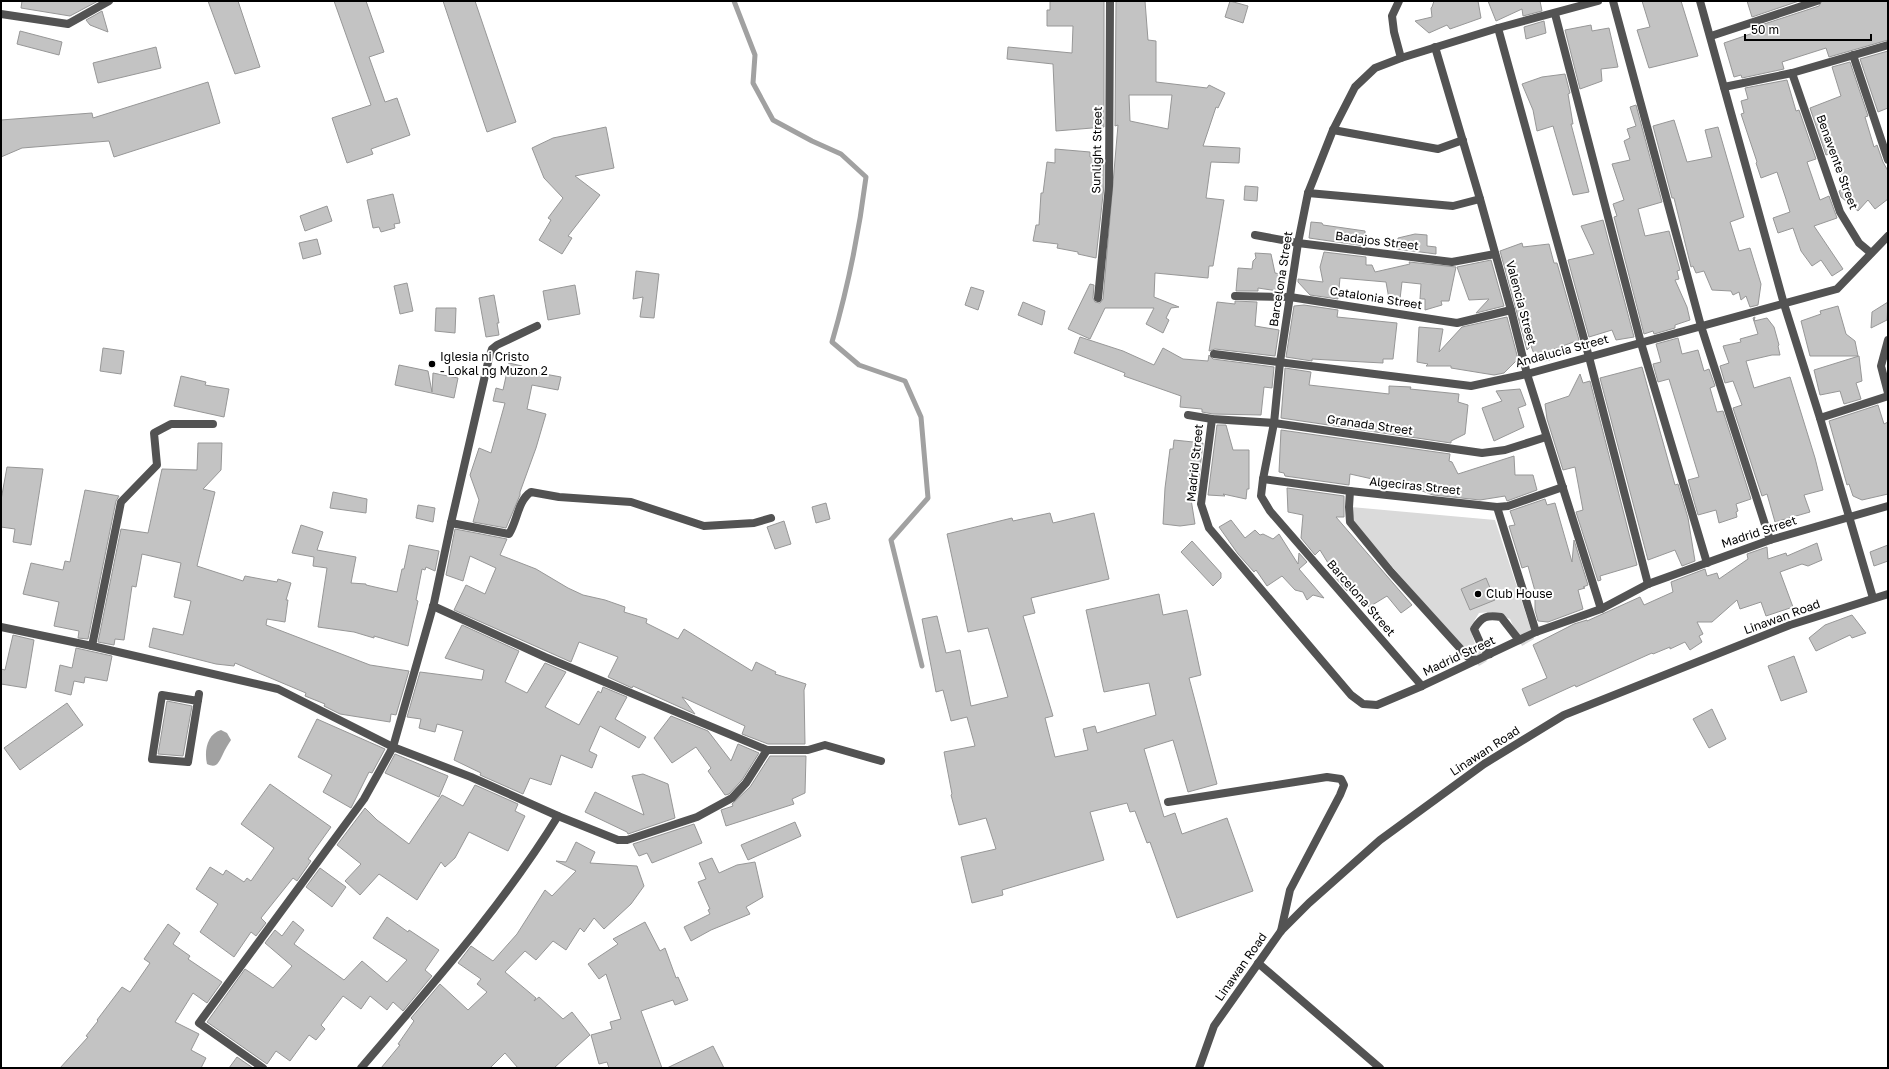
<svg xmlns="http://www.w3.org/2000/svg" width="1889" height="1069" viewBox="0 0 1889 1069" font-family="'Golos Text',sans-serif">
  <rect width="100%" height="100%" fill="#fff"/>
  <!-- green -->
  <path fill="#dadada" d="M1351 507 1495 520 1534 639 1522 646 1510 619 1492 612 1479 613 1470 628 1475 644 1487 661 1479 666 1361 531 1355 524Z"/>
  <!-- water -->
  <path fill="#a1a1a1" d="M221 730 227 733 231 740C228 745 225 749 223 754 219 762 217 769 207 764 204 751 207 734 221 730Z"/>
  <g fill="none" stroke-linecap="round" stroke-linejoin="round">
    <!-- stream -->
    <path stroke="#a1a1a1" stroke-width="5" d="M734 1 755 55 753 83 773 120 812 141 841 154 866 177C859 233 848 287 832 342L859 365 905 381 921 417 928 498 891 540 922 666"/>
  </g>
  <!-- building -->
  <g fill="#c3c3c3" stroke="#979797" fill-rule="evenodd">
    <path d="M22 1H98L70 16 21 8Z"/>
    <path d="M208 1H238L260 67 235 74Z"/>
    <path d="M334 1H366L384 52 369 57 385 102 397 98 410 135 371 149 373 154 347 163 332 118 371 105Z"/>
    <path d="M443 1H475L516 122 487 132Z"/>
    <path d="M1050 1H1104V127L1056 131 1053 64 1007 59 1008 47 1072 53 1073 26H1047V10H1050Z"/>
    <path d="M1116 1H1145L1148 40 1156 41V82L1207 88 1209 85 1225 93 1218 108 1216 107 1203 146 1240 148 1239 163 1211 162 1206 198 1224 200 1213 266H1209L1208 278 1155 273 1154 297 1179 307 1171 308 1166 318 1169 320 1163 333 1146 324 1154 308H1105L1090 339 1068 329 1090 284 1094 285 1093 298 1095 302 1100 303 1103 299 1118 125 1115 126ZM1129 95H1172L1168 129 1130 121Z"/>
    <path d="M1230 1 1248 6 1243 23 1225 17Z"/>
    <path d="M1434 1H1478L1481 18 1450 29 1447 25 1429 33 1415 21 1432 17 1431 8 1432 7Z"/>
    <path d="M1488 1H1540L1542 11 1523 16 1522 9 1496 21Z"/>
    <path d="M1642 1H1681L1698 56 1649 68 1637 30 1650 27Z"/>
    <path d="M1747 1H1799L1752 17Z"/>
    <path d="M1822 1H1888V40L1829 57 1826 48 1782 62 1784 69 1742 78 1741 75 1734 77 1724 43 1756 32 1755 27 1819 6Z"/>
    <path d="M102 11 108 32 90 25 86 20Z"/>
    <path d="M1544 21 1546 33 1526 39 1524 27Z"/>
    <path d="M1591 25 1592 31 1609 28 1618 67 1601 69 1602 81 1580 89 1565 30Z"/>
    <path d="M20 31 62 42 59 55 17 44Z"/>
    <path d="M156 47 161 68 98 83 93 63Z"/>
    <path d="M1888 51V108L1878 112 1860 59Z"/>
    <path d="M1850 62 1868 116 1865 117 1874 147 1877 145 1883 162 1888 171V199L1875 209 1868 200 1858 211 1841 197 1839 191 1847 187 1833 153 1826 155 1810 108 1841 96 1832 67Z"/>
    <path d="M1565 74 1570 93 1568 94 1573 124H1571L1589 192 1573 195 1553 126 1537 131 1533 110 1522 84 1542 77Z"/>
    <path d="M1787 80 1796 111 1799 110 1816 159 1807 162 1820 200 1829 196 1837 218 1814 226 1843 269 1832 276 1821 260 1812 266 1801 251 1793 228 1778 233 1773 218 1790 212 1786 199 1777 172 1761 178 1756 163 1757 162 1741 114 1744 113 1741 101 1748 99 1745 88Z"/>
    <path d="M208 82 220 123 114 157 109 141 22 148 1 157V120L92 113 93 118Z"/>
    <path d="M1636 105 1662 202 1638 209 1645 236 1669 231 1680 270 1677 271 1679 279 1675 280 1687 307 1690 320 1675 325V328L1654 334 1653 331 1644 334 1614 217 1617 216 1613 204 1624 200 1612 164 1630 160 1624 141 1630 138 1627 129 1636 126 1630 107Z"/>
    <path d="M1674 120 1687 162 1712 157 1705 130 1718 127 1744 217 1730 222 1739 251 1750 248 1761 284 1758 305 1750 307 1746 296 1741 300 1739 292 1733 295 1731 291 1712 290 1704 271 1696 273 1693 266 1691 267 1674 198H1672L1653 126Z"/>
    <path d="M606 127 614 168 575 176 600 195 568 236 572 238 562 254 539 240 551 220 548 218 563 198 544 178 532 148 553 138Z"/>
    <path d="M1055 149 1090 152V157L1104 158V186L1096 258 1078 254V252L1057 248 1058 244 1033 241 1036 225H1039L1041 193H1043L1047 162 1055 163Z"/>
    <path d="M1245 186 1258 187 1257 201 1244 200Z"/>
    <path d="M393 194 400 223 394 224 395 228 381 232 379 227 373 228 367 200Z"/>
    <path d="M327 206 332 221 305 231 300 216Z"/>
    <path d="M1603 220 1634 337 1616 340 1612 330 1589 337 1568 260 1594 254 1581 226Z"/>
    <path d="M1311 222 1322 223 1323 225 1365 231V246L1309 238Z"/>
    <path d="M1415 234 1427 235V246L1436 247V254L1397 249 1398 238Z"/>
    <path d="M317 239 321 254 303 259 299 243Z"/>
    <path d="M1522 243 1523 247 1549 244 1554 263H1557L1579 340 1549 351 1550 360 1537 362 1531 346 1527 350 1500 251Z"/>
    <path d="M1324 252 1366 257V265H1372L1375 272 1410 264 1409 262 1456 267 1449 301H1441L1442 305 1425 310V299H1420L1421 284 1402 282 1400 299H1389L1386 282 1340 278 1338 299 1310 295 1298 282V279L1323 282 1320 267Z"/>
    <path d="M1255 253 1271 254 1275 273 1280 274 1278 291 1258 288V291H1236L1238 268 1252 269 1253 261 1256 258Z"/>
    <path d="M1491 260 1504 306 1476 313 1489 299 1469 300 1457 267Z"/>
    <path d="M636 271 659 274 654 318 640 317 643 297 633 299Z"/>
    <path d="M407 283 413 311 400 314 394 286Z"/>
    <path d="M575 285 580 314 548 320 543 291Z"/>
    <path d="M971 287 984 291 978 310 965 305Z"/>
    <path d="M494 295 499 323H497L499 335 486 337 479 298Z"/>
    <path d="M1235 301 1257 302 1255 326 1279 330 1275 356 1215 349 1209 351 1217 302 1235 304Z"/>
    <path d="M1023 302 1045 311 1042 325 1018 315Z"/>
    <path d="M1888 302 1887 320 1871 328 1872 312Z"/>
    <path d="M1304 305 1338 310 1337 317 1397 323 1393 359H1383V363L1364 362 1312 359V361L1286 357 1294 306Z"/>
    <path d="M1838 306 1846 334 1855 341 1858 356H1810L1801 321 1821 314 1820 311Z"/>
    <path d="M436 308H456L455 333 435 331Z"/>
    <path d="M1507 317 1518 359 1504 373 1494 375 1451 368V366H1426L1428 364 1417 362 1419 327 1443 329 1439 352 1462 327Z"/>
    <path d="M1755 317 1754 321 1767 318 1774 327 1779 345 1778 346 1780 355H1772L1746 361 1754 388 1790 377 1815 458 1823 490 1804 495 1810 512 1775 522 1767 494 1762 496 1733 408 1742 405 1733 381 1725 383 1720 366 1729 363 1723 346 1741 342 1740 339 1758 334 1753 318Z"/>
    <path d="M1080 337 1123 351 1154 365 1163 348 1183 359 1208 361 1209 355 1213 359 1274 367 1272 388 1264 387 1261 415 1213 414 1202 412V409L1180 407 1181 396 1124 376 1125 373 1074 353Z"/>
    <path d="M1678 338 1682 354 1698 350 1704 371 1709 369 1715 386 1710 388 1717 412 1723 411 1751 499 1736 504 1738 511 1736 512 1737 517 1719 523 1716 510 1698 515 1688 480 1699 477 1669 379 1658 382 1653 364 1661 362 1656 344Z"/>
    <path d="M103 348 124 351 121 374 100 371Z"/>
    <path d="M1859 356 1862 381 1856 383 1861 399 1844 404 1840 391 1820 395 1814 370Z"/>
    <path d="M509 363 522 366 523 370 561 377 558 390 532 385 527 409 546 414 536 448 520 492V495L506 528 473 522 479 500 470 475 479 448 491 453 505 403 493 401 496 388 503 390Z"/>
    <path d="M399 365 428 371 432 392 433 373 458 378 454 398 395 385Z"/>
    <path d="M1642 367 1675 485 1678 484 1688 518 1695 561 1682 566 1675 550 1648 560 1600 378Z"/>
    <path d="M1285 368 1311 372 1309 385 1389 394V386L1411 387 1410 389 1459 394 1458 402 1468 405 1465 434 1451 441V443L1281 418Z"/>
    <path d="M1580 374 1583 383 1590 381 1637 565 1600 576 1601 580 1598 581 1576 512 1583 510 1575 467 1563 470 1547 419 1545 404 1569 396Z"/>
    <path d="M181 376 206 382 205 385 229 389 224 417 174 406Z"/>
    <path d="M1520 389 1526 405 1518 408 1524 427 1494 441 1482 408 1502 401 1496 391Z"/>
    <path d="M1878 405 1884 424 1888 422V494L1862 500 1853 496 1849 484 1847 485 1829 421Z"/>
    <path d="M1217 425H1226L1233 450H1249V489H1247L1246 499 1223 494 1225 496 1208 495Z"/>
    <path d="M1281 430 1450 454 1449 461 1452 462 1458 474 1514 456 1515 475H1533L1537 490 1507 501 1505 496 1480 500 1433 495 1417 489 1350 474 1349 485 1285 476 1284 473 1279 472Z"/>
    <path d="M1174 440 1203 443 1197 494 1190 493 1195 524 1180 526 1163 524 1165 488 1170 449H1173Z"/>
    <path d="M198 443H222L221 470 203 489 215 492 197 566 243 581 245 576 277 582 278 579 291 583 286 600H288L285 622 267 619 266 625 370 665 409 671 396 715 391 714 390 722 340 714 324 706 325 704 305 696 306 693 235 663 234 666 216 664 149 647 153 628 183 635 191 601 174 597 181 563 142 554 136 587 132 586 124 640 115 639 114 645 98 642 121 529 148 533 162 469 197 470Z"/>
    <path d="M7 467 43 469 31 545 13 542 15 529 1 527V500Z"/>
    <path d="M1287 488 1344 496V517H1336L1412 605 1401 613 1387 596 1369 607 1359 595 1357 596 1352 587 1347 591 1335 577 1336 576 1320 550 1315 555 1301 538 1303 515 1288 512Z"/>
    <path d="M85 490 119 496 116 501 88 639 78 638 79 631 54 626 59 602 23 594 31 563 63 570 65 561 70 562Z"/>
    <path d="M333 492 367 499 366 513 330 508Z"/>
    <path d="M1545 499 1547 505 1555 503 1572 562 1574 540 1588 585 1583 587 1585 588 1578 590 1583 609 1548 622 1538 621 1535 610V591L1528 566 1522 568 1509 526 1515 525 1510 511Z"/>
    <path d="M826 503 830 519 816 523 812 507Z"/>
    <path d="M418 505 435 508 433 522 416 518Z"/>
    <path d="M1050 513 1053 523 1094 513 1109 579 1031 598 1035 613 1023 616 1053 716 1045 718 1055 757 1088 750 1083 729 1095 726 1097 733 1156 715 1149 683 1104 692 1086 610 1159 594 1163 615 1187 610 1201 675 1189 678 1217 784 1188 792 1173 740 1144 749 1164 817 1175 813 1182 834 1227 818 1253 891 1177 918 1150 842 1147 843 1135 811 1130 812 1127 803 1090 812 1104 860 1002 890 1003 895 972 903 961 857 996 849 986 818 959 825 951 795 952 794 944 752 975 746 967 717 951 721 943 690 936 692 922 619 937 616 946 653 960 650 971 706 1008 697 988 628 968 632 947 534 1012 518 1013 521Z"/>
    <path d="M1231 520 1245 538 1255 530 1260 535 1263 534 1273 539 1279 534 1298 564 1299 553 1307 562 1299 569 1324 598 1313 595 1307 600 1303 592 1295 590 1282 576 1267 586 1256 570 1254 572 1238 554 1219 527Z"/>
    <path d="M784 521 791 544 775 549 767 527Z"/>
    <path d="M301 525 323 532 317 550 356 557 351 583 366 584V585L397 592 402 569H404L409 545 439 551 435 571 426 567 425 570 422 569 416 600 418 601 408 646 374 636V638L354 632 318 627 327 568 313 566 314 557 292 553Z"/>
    <path d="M455 529 507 539 500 555 536 569 568 588 583 595 605 600 625 607 624 612 647 619 646 623 678 639 684 629 752 671 756 662 776 672 775 674 806 684 804 690 805 744H768L742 734 745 726 682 697 695 714 633 686 632 688 608 677 618 657 579 642 571 662 454 610 466 585 485 594 496 568 470 556 463 581 446 575Z"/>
    <path d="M1192 541 1221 573V578L1213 586 1181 552Z"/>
    <path d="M1817 543 1822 560 1808 566 1802 564 1780 572 1793 607 1766 616 1761 602 1740 609 1737 600 1712 622H1697L1703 634 1699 636 1702 642 1690 650 1685 642 1670 649V647L1653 654 1652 653 1576 687 1575 685 1529 706 1522 689 1547 678 1533 645 1574 624 1587 620V621L1640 597 1644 605 1673 592 1671 582 1705 569 1707 576 1717 573 1719 579 1748 559 1747 554 1767 547 1768 559 1786 553 1787 556Z"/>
    <path d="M1888 545V561L1874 566 1870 552Z"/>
    <path d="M1486 578 1495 600 1470 610 1461 589Z"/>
    <path d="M1852 615 1866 633 1852 638 1850 635 1816 651 1809 638 1825 625Z"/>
    <path d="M462 625 519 651 505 682 527 693 545 663 566 672 545 707 579 725 598 691 601 693 603 687 627 697 615 719 646 737 639 748 600 726 589 751 597 755 592 768 561 755 551 785 530 778 523 794 480 775 481 773 454 760 463 731 437 724 435 732 419 728 421 719 407 717 420 672 482 680 484 670 445 658Z"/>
    <path d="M13 635 34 640 26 688 1 684V669L5 670Z"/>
    <path d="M76 648 112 656 107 681 85 677 84 683 74 681 71 695 55 691 60 665 72 668Z"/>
    <path d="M1794 656 1807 692 1781 701 1768 666Z"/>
    <path d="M167 701 192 706 183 756 158 754Z"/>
    <path d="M67 703 83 725 20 770 4 748Z"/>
    <path d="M1712 709 1726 739 1709 748 1693 719Z"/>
    <path d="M671 716 708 731 731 761 738 744 759 753 742 780 729 794 725 795 708 771 711 768 696 747 672 763 654 738Z"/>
    <path d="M317 719 385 749 372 773 369 772 351 808 323 792 332 775 298 757Z"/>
    <path d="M395 754 448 776 439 797 385 773Z"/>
    <path d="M770 756H806L805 793 792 799 794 804 726 826 721 810 733 806 732 804 750 787Z"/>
    <path d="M643 774 668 784 675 818 628 834 627 832 585 812 595 792 644 815 632 776Z"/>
    <path d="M270 784 331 827 308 859 311 861 297 881 293 878 261 918 266 923 256 936 251 932 234 957 200 932 218 904 196 889 210 867 223 875 226 870 244 882 247 878 251 881 274 848 241 824Z"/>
    <path d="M475 785 518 804 515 811 525 816 508 851 469 832 455 858 445 867 441 862 417 900 379 874 360 895 345 881 361 864 337 845 365 808 377 820 409 844 442 795 463 806Z"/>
    <path d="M795 822 801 836 748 860 741 845Z"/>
    <path d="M694 824 702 843 652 863 647 853 639 856 633 844Z"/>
    <path d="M576 842 595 852 590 863 637 866 644 886 631 904 604 929 594 918 584 932 580 928 566 950 553 941 536 960 525 951 505 972 536 998 534 1001 539 997 563 1019 572 1012 590 1035 554 1068H518L505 1053 490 1068H381L400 1045 398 1044 414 1021 411 1018 440 984 468 1010 487 992 477 984 481 979 458 963 471 946 493 961 517 934 545 890 552 896 576 871 556 861 566 862Z"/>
    <path d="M712 858 719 873 737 865 755 862 763 897 746 907 750 914 711 930 691 941 684 927 710 914 708 910 710 909 698 882 706 879 699 863Z"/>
    <path d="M320 868 346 887 332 907 306 887Z"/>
    <path d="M387 917 408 932 409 930 439 950 425 970 432 976 403 1011 393 1002 387 1010 370 996 361 1009 343 996 321 1025 325 1029 316 1040 309 1035 290 1061 276 1051 267 1064 207 1022 245 969 273 988 292 966 265 943 275 930 282 936 293 921 304 930 294 944 344 980 362 961 387 982 407 960 373 938Z"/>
    <path d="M645 922 660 951 665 948 676 978 678 977 688 1000 675 1005 673 1000 641 1011 662 1068H609L607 1062 599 1064 591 1035 612 1029 610 1022 621 1019 606 974 599 979 588 964 618 944 613 939Z"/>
    <path d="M168 924 180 933 173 944 190 956 188 959 222 982 207 1003 193 993 175 1022 199 1034 191 1050 206 1058 201 1068H60L88 1037 86 1036 98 1021 97 1020 122 987 130 992 150 963 144 959Z"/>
    <path d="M713 1046 724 1068H667Z"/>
    <path d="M237 1057 253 1068H229Z"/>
  </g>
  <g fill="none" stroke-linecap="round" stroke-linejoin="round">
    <!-- service -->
    <g stroke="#535353" stroke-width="8">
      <path d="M1 14 68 24 109 1"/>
      <path d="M451 523 509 534C517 522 518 500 531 492L559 497 631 502 704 526 754 523 771 518"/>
      <path d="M92 646 121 502 157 465 154 433 171 424H213"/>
      <path d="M1490 654 1482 647 1474 629C1482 616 1487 615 1501 617L1519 640"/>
      <path d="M198 701 162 695 152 759 188 762 199 694"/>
      <path d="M767 750H808L825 745 881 761"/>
      <path d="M1168 802 1327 777 1341 779 1344 785 1340 795 1290 890 1281 931"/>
    </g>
    <!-- minor -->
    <g stroke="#535353" stroke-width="8">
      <path d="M1399 1 1392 16 1394 32 1401 58"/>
      <path d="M1613 1 1701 326 1770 540"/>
      <path d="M1700 1 1784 304 1820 418 1873 598"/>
      <path d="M1555 14 1641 343 1707 563"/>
      <path d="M1498 28 1589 357 1648 584"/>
      <path d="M1711 36 1817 1"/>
      <path d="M1435 47 1480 199 1511 310 1527 374 1601 609"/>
      <path d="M1853 55 1888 160"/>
      <path d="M1792 73 1840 212 1859 243 1871 253"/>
      <path d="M1724 87 1792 73 1888 45"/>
      <path d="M1333 130 1438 149 1463 140"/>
      <path d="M1308 193 1453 206 1480 199"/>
      <path d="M1255 235 1298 243 1452 262 1495 254"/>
      <path d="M1235 296 1290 297 1457 323 1511 310"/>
      <path d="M1098 298 1109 186 1110 1"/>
      <path d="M1888 340 1881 366 1888 393"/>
      <path d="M1214 354 1471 386 1527 374 1837 289 1888 236"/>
      <path d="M1188 415 1212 419 1274 423 1482 453 1505 450 1546 437"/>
      <path d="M1820 418 1888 396"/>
      <path d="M1212 419 1201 504 1209 528 1351 695 1363 704 1377 705 1422 686 1536 632 1601 609 1648 584 1770 540 1888 506"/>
      <path d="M1263 479 1350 491 1497 507 1508 506 1563 487"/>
      <path d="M1350 491 1349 507 1350 522 1391 572 1468 657 1476 660"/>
      <path d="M1497 507 1536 632"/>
      <path d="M1 627 92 646 278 689 393 747 471 777 558 816 618 840H627L697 817 732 798 746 783 767 750 545 657 433 606"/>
      <path d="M1422 686 1270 511 1261 496 1263 479 1274 423 1280 362 1298 243 1308 193 1314 178 1333 130 1355 87 1375 68 1401 58 1498 28 1598 1"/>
      <path d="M1258 963 1380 1068"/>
      <path d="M263 1068 199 1023 364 799 393 747 434 603 451 523 489 358 492 349 497 345 537 326"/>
      <path d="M361 1068C430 987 502 907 558 816"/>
    </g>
    <!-- tertiary -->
    <path stroke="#535353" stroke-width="8" d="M1199 1068 1214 1026 1281 931 1309 903 1380 840 1484 764 1564 715 1790 625 1888 594"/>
  </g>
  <!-- markers -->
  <g fill="#000" stroke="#fff" stroke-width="1.5">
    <circle cx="432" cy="364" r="4"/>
    <circle cx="1478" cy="594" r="4"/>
  </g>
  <g text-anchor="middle" stroke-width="4" stroke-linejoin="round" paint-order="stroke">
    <!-- street labels -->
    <g font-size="12" fill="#000" stroke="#fff">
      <text transform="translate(1097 150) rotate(-89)" y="4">Sunlight Street</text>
      <text transform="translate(1837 162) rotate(70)" y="4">Benavente Street</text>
      <text transform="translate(1377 241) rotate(7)" y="4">Badajos Street</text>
      <text transform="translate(1281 279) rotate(-81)" y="4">Barcelona Street</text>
      <text transform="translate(1376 298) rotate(9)" y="4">Catalonia Street</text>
      <text transform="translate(1521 303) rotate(75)" y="4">Valencia Street</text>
      <text transform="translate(1562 351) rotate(-15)" y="4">Andalucia Street</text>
      <text transform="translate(1370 425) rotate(8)" y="4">Granada Street</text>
      <text transform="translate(1195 463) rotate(-84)" y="4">Madrid Street</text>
      <text transform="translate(1415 486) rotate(6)" y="4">Algeciras Street</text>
      <text transform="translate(1759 532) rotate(-18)" y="4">Madrid Street</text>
      <text transform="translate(1361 598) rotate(49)" y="4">Barcelona Street</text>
      <text transform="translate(1782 617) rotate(-20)" y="4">Linawan Road</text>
      <text transform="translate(1459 656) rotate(-25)" y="4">Madrid Street</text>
      <text transform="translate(1485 751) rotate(-33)" y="4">Linawan Road</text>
      <text transform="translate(1241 967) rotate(-55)" y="4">Linawan Road</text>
    </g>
    <!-- poi labels -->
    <g font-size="12" fill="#000" stroke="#fff" text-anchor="start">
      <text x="440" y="361">Iglesia ni Cristo<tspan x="440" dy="14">- Lokal ng Muzon 2</tspan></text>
      <text x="1486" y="598">Club House</text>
    </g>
  </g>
  <!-- border -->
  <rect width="1889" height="1069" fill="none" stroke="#000000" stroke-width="4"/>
  <!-- scale -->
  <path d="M1745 34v6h126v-6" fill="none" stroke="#000000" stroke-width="2"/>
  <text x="1751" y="34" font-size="12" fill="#000000" stroke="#ffffff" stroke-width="3" paint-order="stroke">50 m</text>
</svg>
